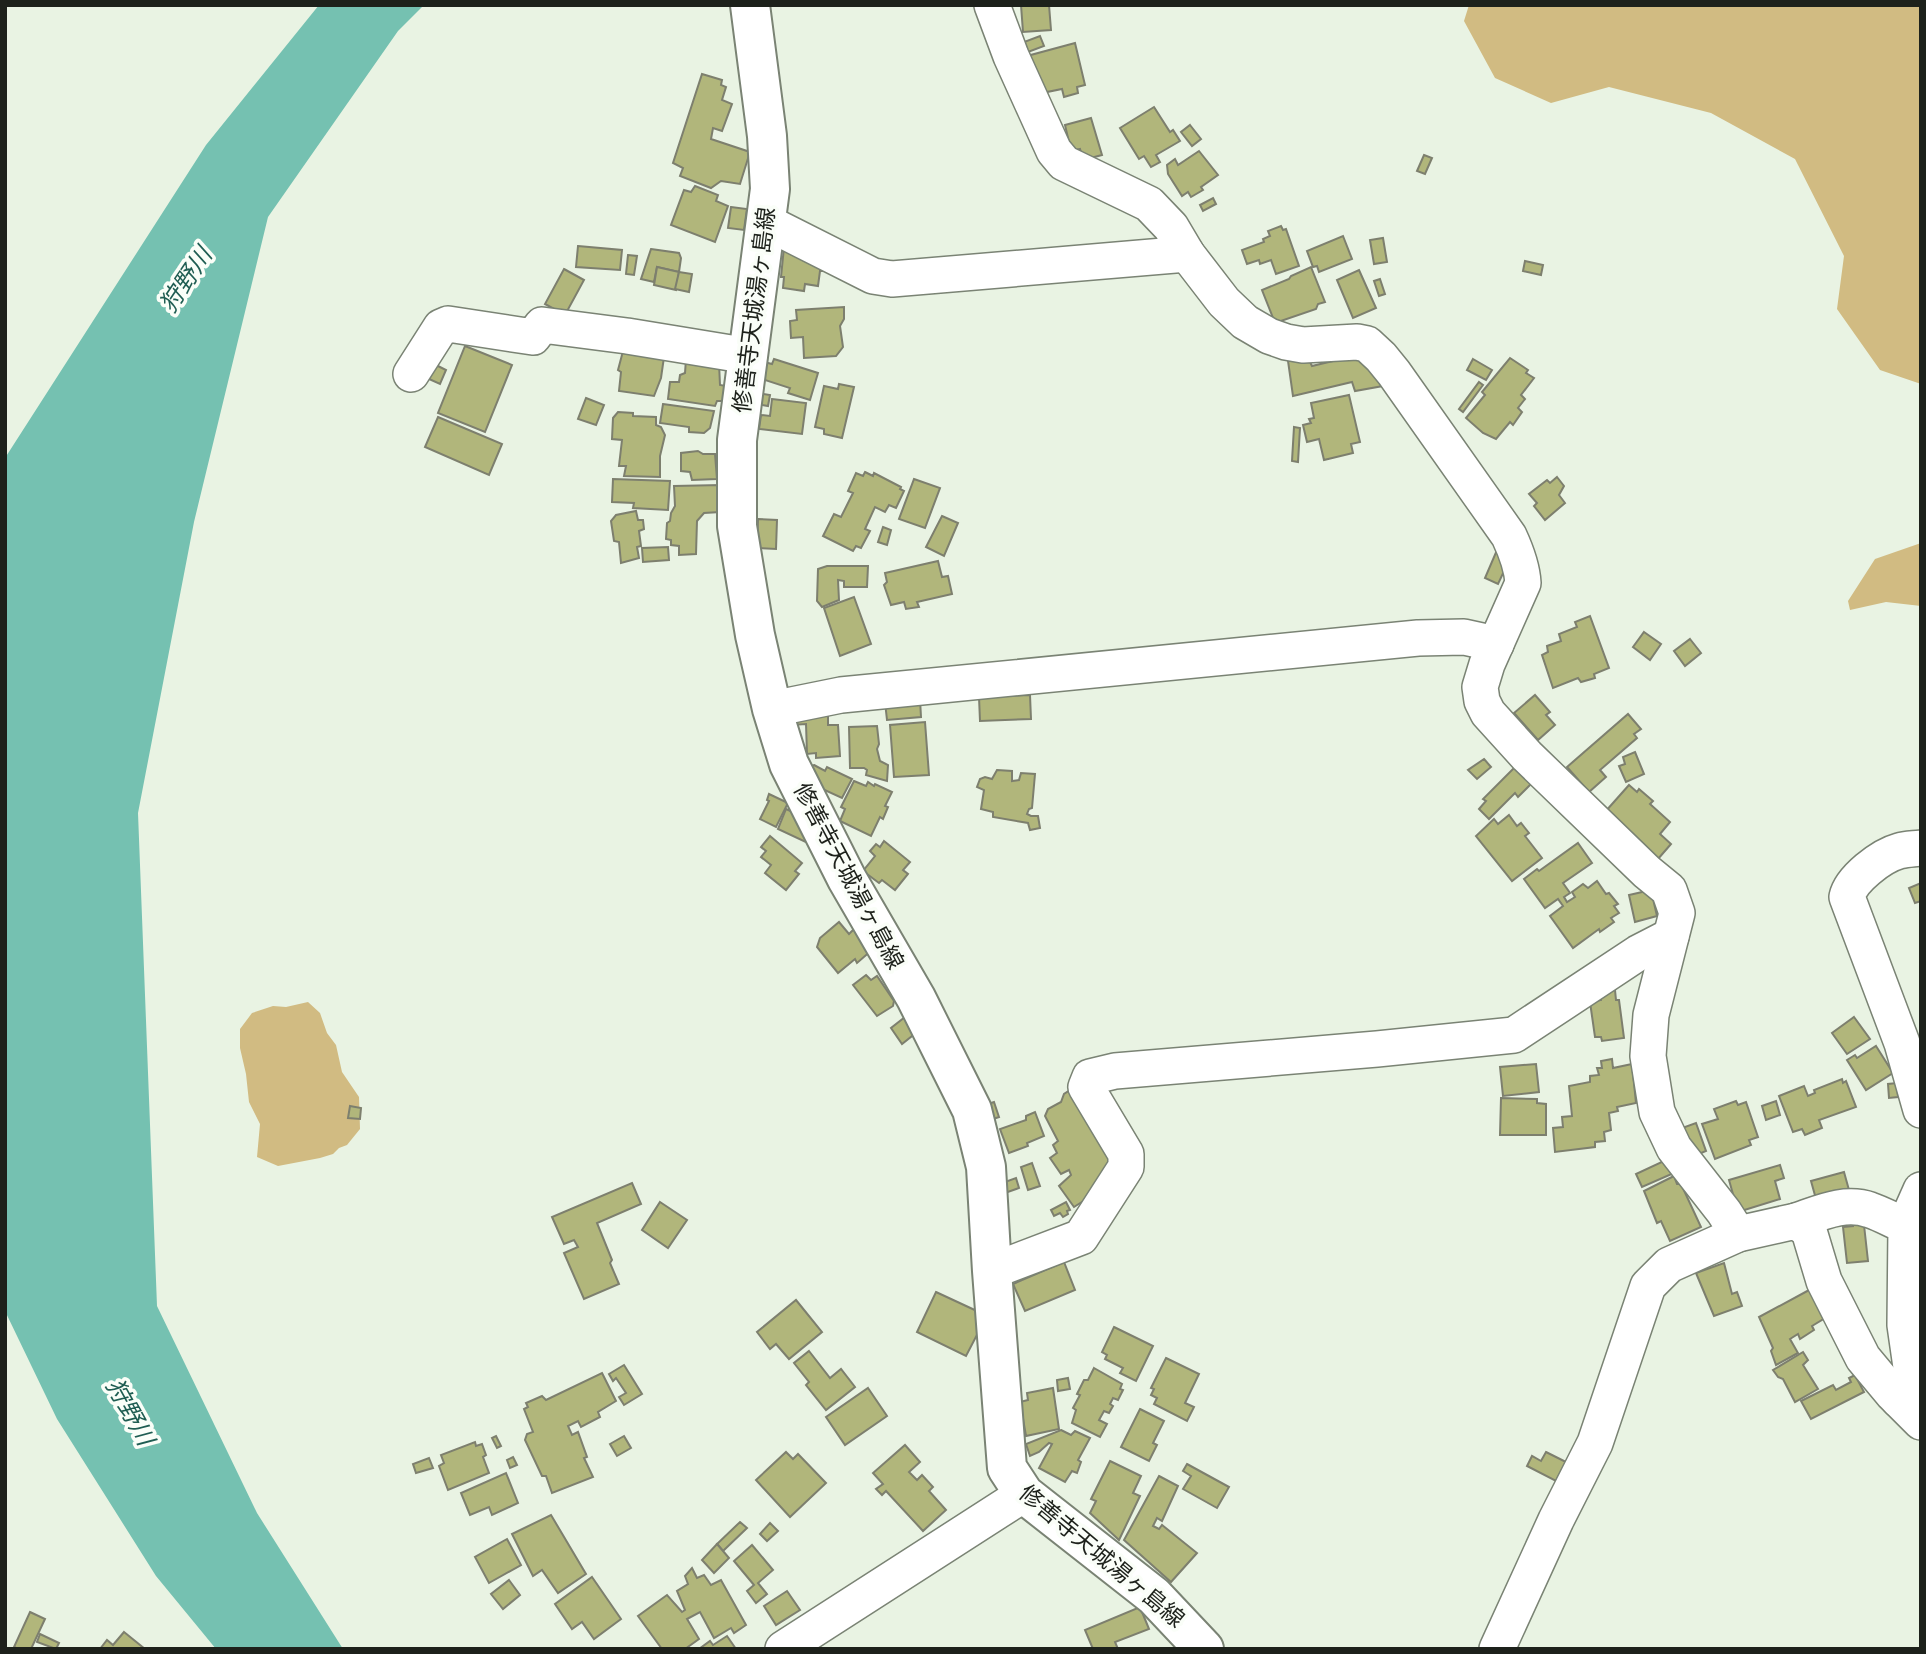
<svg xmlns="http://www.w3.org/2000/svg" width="1926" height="1654" viewBox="0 0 1926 1654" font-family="'Crimson Pro','Noto Sans JP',serif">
  <rect width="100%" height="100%" fill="#e9f3e3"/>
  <!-- green -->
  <g fill="#d1bb82">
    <path d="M1469 5H1921V384L1880 370 1837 309 1844 256 1795 159 1711 113 1609 87 1551 103 1495 78 1464 21Z"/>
    <path d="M1921 543V606L1886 602 1850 610 1848 601 1875 559Z"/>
    <path d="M308 1002 320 1013 327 1033 336 1045 342 1072 359 1097 360 1129 347 1145 339 1148 333 1154 320 1158 278 1166 257 1157 260 1124 249 1102 246 1074 240 1048V1029L252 1013 273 1006 286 1007Z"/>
  </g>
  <!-- water -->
  <path fill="#75c1b1" d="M319 5H424L398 31 268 217 194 522 138 813 157 1306 257 1513 343 1649H216L156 1576 57 1419 5 1311V458L206 145Z"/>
  <!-- building -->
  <g fill="#b1b67b" stroke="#7d7f6e" stroke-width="2">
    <path d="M1021 5H1049L1051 30 1023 32Z"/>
    <path d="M1040 36 1044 46 1028 52 1024 42Z"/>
    <path d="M1075 43 1085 85 1077 87 1078 93 1064 97 1062 89 1042 93 1027 56Z"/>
    <path d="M702 74 722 80 721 85 726 87 722 100 732 104 722 131 713 128 711 139 750 152 740 184 721 181 711 188 680 176 683 168 673 163Z"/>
    <path d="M1154 107 1170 132 1173 130 1180 141 1156 155 1160 162 1151 167 1144 156 1139 159 1120 128Z"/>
    <path d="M1091 118 1102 155 1083 160 1080 149 1071 151 1065 125Z"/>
    <path d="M1190 125 1201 139 1192 146 1181 132Z"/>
    <path d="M1199 151 1218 175 1201 187 1203 190 1191 197 1188 192 1182 196 1168 174 1167 165 1175 159 1178 165Z"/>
    <path d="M1424 155 1432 158 1425 174 1417 171Z"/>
    <path d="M695 186 718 195 716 201 728 206 715 242 671 225 684 190 691 192Z"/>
    <path d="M1213 198 1216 204 1203 211 1200 205Z"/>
    <path d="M731 207 747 209 744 230 728 228Z"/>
    <path d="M1281 226 1283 230 1286 229 1299 266 1276 274 1271 260 1260 264 1259 260 1247 264 1242 250 1264 242 1263 239 1270 236 1268 231Z"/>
    <path d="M1343 236 1352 259 1319 272 1317 266 1313 267 1307 251Z"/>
    <path d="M1383 238 1387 262 1374 264 1370 240Z"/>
    <path d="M578 246 622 250 620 270 576 267Z"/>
    <path d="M784 247 824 261 823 271H820L818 286 805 284 804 291 783 288 784 277H781Z"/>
    <path d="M651 249 679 253 681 258 679 272 657 267 654 282 641 279Z"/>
    <path d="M628 255 637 256 634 275 626 274Z"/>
    <path d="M1525 261 1543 265 1541 275 1523 271Z"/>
    <path d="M657 267 679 272 676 290 654 285Z"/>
    <path d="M1311 267 1325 302 1318 304 1316 309 1275 323 1262 290 1289 279 1291 276Z"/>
    <path d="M564 269 584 280 565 315 545 304Z"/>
    <path d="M1359 270 1376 308 1353 318 1337 280Z"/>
    <path d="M679 272 692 274 689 292 675 289Z"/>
    <path d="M1380 279 1385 294 1379 296 1374 281Z"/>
    <path d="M844 307V319L840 326 843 347 836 356 804 358 803 337 791 338 790 321 797 320 796 310Z"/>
    <path d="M465 346 512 365 485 432 438 413Z"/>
    <path d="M623 351 664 357 661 378 654 396 619 391 621 372 618 370Z"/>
    <path d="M1362 354 1383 386 1355 391 1352 382 1293 396 1288 361 1305 360 1310 362 1312 366Z"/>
    <path d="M1510 358 1528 370 1526 373 1534 378 1521 395 1525 399 1518 408 1522 412 1513 425 1510 422 1496 439 1483 433 1466 418 1485 395 1482 392Z"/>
    <path d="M686 359 719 363 720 385 726 386 723 401H717L715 406 668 399 670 382H679L680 375 685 373Z"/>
    <path d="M774 359 818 373 810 400 788 393 790 388 759 378 764 362 772 364Z"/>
    <path d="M1473 359 1492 370 1486 380 1467 370Z"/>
    <path d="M436 365 446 370 440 384 429 379Z"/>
    <path d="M1479 382 1483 385 1463 412 1459 409Z"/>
    <path d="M839 384 854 387 842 438 824 434V429L815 427 824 386 838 389Z"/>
    <path d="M757 393 770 395 768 406 756 404Z"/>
    <path d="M1349 395 1360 442 1351 444 1353 453 1324 460 1319 439 1307 442 1303 425 1311 423 1309 419 1314 418 1311 403Z"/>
    <path d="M586 398 604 405 596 425 578 419Z"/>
    <path d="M772 399 806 403 802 434 759 429 761 415 770 416Z"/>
    <path d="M663 404 714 411 710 428 704 433 689 432V427L660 423Z"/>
    <path d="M618 412 633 413V416L656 417V425L661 427 665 435 660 456V477L624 476 626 466H619L622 440 612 439 613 418Z"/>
    <path d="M438 417 502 444 489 475 425 447Z"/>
    <path d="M1294 427 1300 428 1298 462 1292 461Z"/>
    <path d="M698 451 703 454H715L717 479 692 480 690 472 681 471V453Z"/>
    <path d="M865 472 873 476 874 473 901 487 900 489 904 491 896 508 889 505 885 512 875 507 865 529 870 531 861 548 856 546 853 551 823 536 834 514 841 517 853 493 848 491 856 473 863 476Z"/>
    <path d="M1557 477 1564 486 1559 495 1565 503 1545 520 1534 506 1537 503 1529 494 1547 480 1550 483Z"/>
    <path d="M613 479 670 481 668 510 633 508 634 503 612 502Z"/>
    <path d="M914 479 940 488 925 528 899 519Z"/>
    <path d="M721 485 720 512 704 513 697 521 696 554 679 555V546L671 545V540L666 539 667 523 670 521 671 513 675 506 674 486Z"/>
    <path d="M636 511 638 520H643L644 529 639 531 641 546 637 547 639 558 621 563 619 542 614 541 611 521 616 515Z"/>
    <path d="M942 516 958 523 944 556 926 547Z"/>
    <path d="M758 519 777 520 776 549 757 548Z"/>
    <path d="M883 527 891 530 887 545 878 542Z"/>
    <path d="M668 547 669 560 643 562 642 548Z"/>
    <path d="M1497 550 1506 567 1498 584 1485 578Z"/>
    <path d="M938 561 942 577 948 576 952 594 917 602 919 607 906 609 904 602 891 605 884 585 887 582 885 573Z"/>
    <path d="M827 566H868L867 587H844V581L838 580 839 600 822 607 817 601 818 569Z"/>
    <path d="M854 597 871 644 840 656 824 608Z"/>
    <path d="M1590 616 1609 668 1594 674 1595 678 1581 682 1578 678 1553 688 1542 655 1548 652 1547 646 1561 641 1559 634 1577 627 1575 622Z"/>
    <path d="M1644 632 1661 644 1650 660 1633 647Z"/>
    <path d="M1690 639 1701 653 1685 666 1674 651Z"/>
    <path d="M1030 695 1031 719 980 721 979 697Z"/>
    <path d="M1535 695 1550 712 1546 715 1555 725 1538 740 1514 713Z"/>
    <path d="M920 699 921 717 887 720 885 702Z"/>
    <path d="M1628 714 1641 729 1634 734 1637 738 1600 770 1606 777 1589 792 1567 767Z"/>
    <path d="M828 715V725H838L840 756 816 758V753L807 754 806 724 792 725V717Z"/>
    <path d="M925 722 929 775 894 777 890 725Z"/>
    <path d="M877 726 879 744 877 749 880 761 888 765 887 781 866 775 867 770 864 768H850L849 727Z"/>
    <path d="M1635 752 1644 774 1626 782 1619 766 1625 764 1623 757Z"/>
    <path d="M1484 759 1491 767 1477 779 1468 770Z"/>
    <path d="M1519 763 1535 780 1518 797 1515 793 1489 819 1479 809 1486 801 1483 799Z"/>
    <path d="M814 765 825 771 827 767 852 779 842 798 818 787 808 767Z"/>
    <path d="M997 770 1012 771V781L1019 780 1021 773 1035 774 1032 808 1029 809 1027 814 1031 816H1038L1040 828 1030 830 1028 823 993 817V812L981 809 984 790 977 787 980 779 985 777 992 779Z"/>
    <path d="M854 781 866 786 868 782 874 786 875 784 892 792 885 806 888 807 883 819 880 817 871 836 840 821 845 809 841 807Z"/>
    <path d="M1629 785 1637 792 1639 789 1653 801 1650 804 1670 822 1660 834 1671 844 1658 859 1605 812Z"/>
    <path d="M769 794 788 803 776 827 760 819 769 801 767 800Z"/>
    <path d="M786 809 804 817 810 844 778 829Z"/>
    <path d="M1509 815 1517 826 1521 823 1529 833 1525 836 1542 858 1512 881 1476 836 1494 819 1498 824Z"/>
    <path d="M770 836 802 863 795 871 799 874 786 890 765 873 771 865 761 857 766 851 761 847Z"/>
    <path d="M884 841 910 862 903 870 908 874 895 890 882 880 879 883 863 871 875 856 870 851 876 844 880 847Z"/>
    <path d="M1578 843 1592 863 1563 883 1570 893 1564 897 1567 902 1575 897 1572 892 1583 884 1588 888 1597 881 1606 894 1609 893 1618 904 1614 906 1619 913 1611 918 1614 922 1600 932 1599 929 1573 948 1550 916 1563 906 1558 899 1545 908 1524 879 1537 869 1539 871Z"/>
    <path d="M1921 883V901L1915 903 1909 888Z"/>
    <path d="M1651 890 1657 916 1635 922 1629 895Z"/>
    <path d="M839 922 849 934 854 929 872 950 857 963 855 959 838 973 817 947 820 938Z"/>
    <path d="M866 975 871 980 877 976 894 1001 893 1006 877 1016 853 985Z"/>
    <path d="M1615 990 1616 1000H1619L1624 1038 1602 1041 1601 1037H1595L1590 1002 1601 1000V992Z"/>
    <path d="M905 1017 917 1032 902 1044 891 1028Z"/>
    <path d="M1854 1017 1870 1039 1847 1054 1832 1033Z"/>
    <path d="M1876 1046 1893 1073 1866 1090 1847 1060 1855 1055 1857 1058Z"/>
    <path d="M1612 1059 1613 1068 1632 1064 1636 1103 1617 1107 1618 1111 1609 1113 1611 1130 1604 1132 1605 1141 1595 1142V1147L1555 1152 1553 1128 1563 1127 1562 1117 1572 1116 1569 1086 1590 1082V1076L1599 1075 1597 1068H1602L1601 1061Z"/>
    <path d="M1536 1064 1539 1092 1503 1096 1500 1067Z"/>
    <path d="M1842 1079 1843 1083 1846 1081 1856 1107 1819 1120 1822 1128 1805 1135 1802 1129 1793 1132 1779 1096 1804 1086 1808 1096 1815 1093 1814 1090Z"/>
    <path d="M1897 1083 1898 1097 1889 1098 1888 1084Z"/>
    <path d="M1075 1087 1116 1158 1096 1193 1074 1207 1059 1186 1071 1175 1069 1170 1061 1174 1050 1158 1057 1153 1053 1145 1058 1141 1045 1116 1048 1109 1061 1102 1064 1094Z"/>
    <path d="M1501 1098 1537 1099V1103L1546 1104V1135H1500Z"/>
    <path d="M1736 1101 1738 1105 1746 1102 1758 1137 1749 1140 1751 1145 1715 1159 1702 1124 1718 1119 1714 1109Z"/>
    <path d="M1776 1101 1780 1115 1766 1120 1762 1106Z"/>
    <path d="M994 1102 999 1117 990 1120 985 1105Z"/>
    <path d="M350 1106 361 1108 360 1119 348 1118Z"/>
    <path d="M1035 1112 1044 1136 1027 1143 1028 1146 1009 1153 1000 1129 1026 1120V1116Z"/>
    <path d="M1696 1123 1706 1151 1692 1157 1682 1128Z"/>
    <path d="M1668 1159 1674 1173 1642 1187 1636 1174Z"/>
    <path d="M1032 1163 1040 1186 1028 1190 1021 1167Z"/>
    <path d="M1780 1165 1784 1178 1775 1181 1780 1199 1738 1212 1729 1180Z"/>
    <path d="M1844 1172 1849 1190 1816 1199 1811 1181Z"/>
    <path d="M1674 1176 1677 1184H1681L1701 1227 1670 1241 1661 1221 1657 1223 1644 1191Z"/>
    <path d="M1016 1178 1019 1188 1005 1193 1002 1183Z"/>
    <path d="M632 1183 641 1204 597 1223 612 1260 610 1263 619 1284 584 1299 564 1253 578 1247 574 1240 564 1244 552 1217Z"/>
    <path d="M660 1202 687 1220 668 1248 642 1230Z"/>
    <path d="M1066 1202 1070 1210 1067 1211 1068 1214 1063 1217 1060 1213 1054 1216 1051 1210Z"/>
    <path d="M1863 1216 1868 1261 1847 1263 1843 1227 1853 1226 1852 1217Z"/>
    <path d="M1064 1262 1075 1290 1025 1311 1013 1284Z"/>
    <path d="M1724 1263 1732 1294 1737 1292 1742 1306 1714 1316 1696 1273Z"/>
    <path d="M1811 1289 1825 1318 1812 1326 1814 1330 1800 1339 1798 1334 1790 1339 1798 1353 1776 1365 1771 1351 1773 1348 1759 1317Z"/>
    <path d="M936 1292 979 1312V1331L966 1356 917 1332Z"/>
    <path d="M796 1300 822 1332 789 1359 776 1344 770 1349 757 1332Z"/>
    <path d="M1114 1327 1153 1346 1136 1381 1120 1373 1123 1368 1105 1359 1107 1355 1102 1352Z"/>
    <path d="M809 1351 830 1378 841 1369 855 1387 826 1410 806 1385 809 1382 794 1363Z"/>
    <path d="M1803 1352 1808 1360 1803 1365 1818 1389 1795 1402 1783 1379 1778 1377 1773 1370Z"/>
    <path d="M1166 1358 1199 1374 1185 1403 1194 1407 1187 1421 1154 1404 1157 1398 1151 1395 1154 1389 1151 1388Z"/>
    <path d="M624 1365 642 1394 624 1405 619 1397 626 1393 616 1378 613 1381 609 1374Z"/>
    <path d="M1094 1368 1122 1384 1120 1389 1123 1390 1118 1400 1113 1398 1110 1404 1113 1406 1109 1413 1104 1411 1099 1420 1107 1424 1100 1437 1072 1423 1076 1410 1073 1408 1080 1395 1077 1394 1084 1380H1088Z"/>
    <path d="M602 1373 616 1401 598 1412 600 1417 581 1427 578 1421 568 1426 572 1435 578 1432 587 1457 584 1458 593 1477 552 1493 546 1476H542L525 1440 527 1434 533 1432 524 1409 528 1407 526 1403 542 1396 546 1400Z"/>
    <path d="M1855 1375 1864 1392 1811 1419 1801 1401 1833 1385 1836 1390 1851 1382 1849 1378Z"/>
    <path d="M1068 1378 1070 1389 1058 1391 1057 1380Z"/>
    <path d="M868 1388 887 1416 845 1445 826 1417Z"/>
    <path d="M1053 1388 1059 1429 1026 1436 1020 1402 1028 1400 1027 1393Z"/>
    <path d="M1140 1409 1164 1421 1153 1443 1157 1445 1149 1461 1121 1447Z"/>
    <path d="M1061 1430 1071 1435 1075 1431 1090 1438 1078 1460 1081 1462 1077 1473 1072 1471 1065 1482 1039 1468 1052 1444 1049 1443 1039 1452 1030 1456 1026 1444Z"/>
    <path d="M496 1436 501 1446 497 1448 492 1438Z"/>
    <path d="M624 1436 631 1448 617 1456 610 1444Z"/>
    <path d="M475 1442 476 1446 482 1444 486 1455 483 1457 489 1473 448 1490 439 1466 444 1463 441 1455Z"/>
    <path d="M905 1445 920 1462 909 1472 917 1480 922 1475 933 1487 929 1491 946 1510 923 1531 886 1491 882 1495 876 1489 883 1484 873 1473Z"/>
    <path d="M786 1452 793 1459 798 1454 826 1483 790 1517 756 1480Z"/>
    <path d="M1546 1452 1566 1462 1556 1481 1527 1466 1532 1456 1541 1461Z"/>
    <path d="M513 1457 517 1465 510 1468 507 1460Z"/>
    <path d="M429 1458 433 1468 416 1473 413 1464Z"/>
    <path d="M1110 1461 1141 1476 1133 1493 1140 1496 1119 1540 1090 1513 1096 1501 1091 1499Z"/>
    <path d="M1187 1464 1229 1487 1217 1508 1183 1489 1191 1476 1183 1471Z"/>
    <path d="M506 1473 518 1503 492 1515 489 1507 470 1515 461 1493Z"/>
    <path d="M1159 1476 1178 1486 1162 1521 1157 1518 1153 1526 1159 1529 1162 1525 1197 1553 1171 1582 1124 1540Z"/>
    <path d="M551 1515 586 1574 558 1593 542 1570 533 1576 512 1534Z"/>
    <path d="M740 1522 747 1528 723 1551 717 1544Z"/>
    <path d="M770 1523 778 1531 767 1541 760 1534Z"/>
    <path d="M507 1539 521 1565 489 1583 475 1557Z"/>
    <path d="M717 1544 729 1558 714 1573 702 1560Z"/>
    <path d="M752 1545 773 1570 758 1583 767 1594 756 1603 747 1591 754 1585 734 1561Z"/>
    <path d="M692 1568 697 1578 704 1575 711 1585 721 1580 746 1625 734 1633 731 1628 714 1638 700 1612 687 1619 699 1639 685 1649H662L638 1616 667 1595 682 1612 685 1610 677 1591 688 1584 685 1576Z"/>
    <path d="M592 1577 621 1619 594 1639 582 1622 572 1629 555 1604Z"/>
    <path d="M509 1580 520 1595 503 1609 491 1594Z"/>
    <path d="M787 1591 800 1610 776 1625 764 1606Z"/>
    <path d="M1140 1607 1149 1629 1115 1642 1118 1649H1093L1085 1630Z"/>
    <path d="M30 1612 45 1619 31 1649H18L14 1647Z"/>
    <path d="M124 1632 145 1649H100L107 1640 113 1645Z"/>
    <path d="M40 1634 59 1643 56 1649 37 1642Z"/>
    <path d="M727 1636 736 1649H699L710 1641 713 1645Z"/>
  </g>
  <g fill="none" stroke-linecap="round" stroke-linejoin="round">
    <!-- minor casing -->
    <g stroke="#7a8374" stroke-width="38">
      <g id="minor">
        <path d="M992 5 1011 56 1054 151 1064 163 1149 204 1171 227 1187 254 1224 302 1245 322 1269 336 1286 342 1303 345 1357 342 1367 344 1381 357 1394 373 1509 536C1516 551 1522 566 1523 583L1487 664 1480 687 1482 701 1488 713 1527 756 1647 872 1669 890 1677 913 1651 1015 1648 1056 1657 1112 1674 1148 1724 1212 1738 1234"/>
        <path d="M766 222 873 276 892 279 1187 254"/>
        <path d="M411 374 441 327 448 324 533 337 542 325 627 336 749 356"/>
        <path d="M772 709 841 695 1418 638 1464 637 1496 644"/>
        <path d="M1921 848C1914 849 1906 849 1899 851 1881 856 1851 879 1847 897L1902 1043 1921 1110"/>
        <path d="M1796 1221C1820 1213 1845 1201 1870 1210 1882 1214 1894 1221 1906 1226L1905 1325 1911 1367 1909 1383 1899 1400"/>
        <path d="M1905 1226 1921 1190"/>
        <path d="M992 1271 1081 1237 1126 1167V1154L1086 1087 1090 1077 1115 1071 1377 1049 1514 1035 1638 953 1671 936"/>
        <path d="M783 1649 1024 1494"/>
        <path d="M1497 1649 1556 1520 1595 1443 1648 1286 1669 1265 1738 1234 1796 1221 1809 1231 1824 1281 1863 1358 1893 1394 1921 1422"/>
      </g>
    </g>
    <!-- major casing -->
    <g stroke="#7a8374" stroke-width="42">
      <path id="major" d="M750 5 767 136 770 189 737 440V526L755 635 772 709 789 764 847 879 916 998 972 1110 986 1167 992 1271 1007 1468 1024 1494 1154 1596 1204 1649"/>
    </g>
    <!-- minor -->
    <use href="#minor" stroke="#fff" stroke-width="35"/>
    <!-- major -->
    <use href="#major" stroke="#fff" stroke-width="38"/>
  </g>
  <g text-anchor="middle" stroke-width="7" stroke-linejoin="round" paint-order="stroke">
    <!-- street labels -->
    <g font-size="23" fill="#1d211b" stroke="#fafef8">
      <text transform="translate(754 310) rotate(-83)" y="8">修善寺天城湯ヶ島線</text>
      <text transform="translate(849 876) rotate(62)" y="8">修善寺天城湯ヶ島線</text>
      <text transform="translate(1102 1556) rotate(40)" y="8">修善寺天城湯ヶ島線</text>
    </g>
    <!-- water labels -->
    <g font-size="24" font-style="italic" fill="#1f5d52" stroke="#fafef8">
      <text transform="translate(186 280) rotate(-56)" y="8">狩野川</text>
      <text transform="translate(130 1412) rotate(61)" y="8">狩野川</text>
    </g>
  </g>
  <!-- border -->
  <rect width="1926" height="1654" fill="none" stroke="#1d211b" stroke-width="14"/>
</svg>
